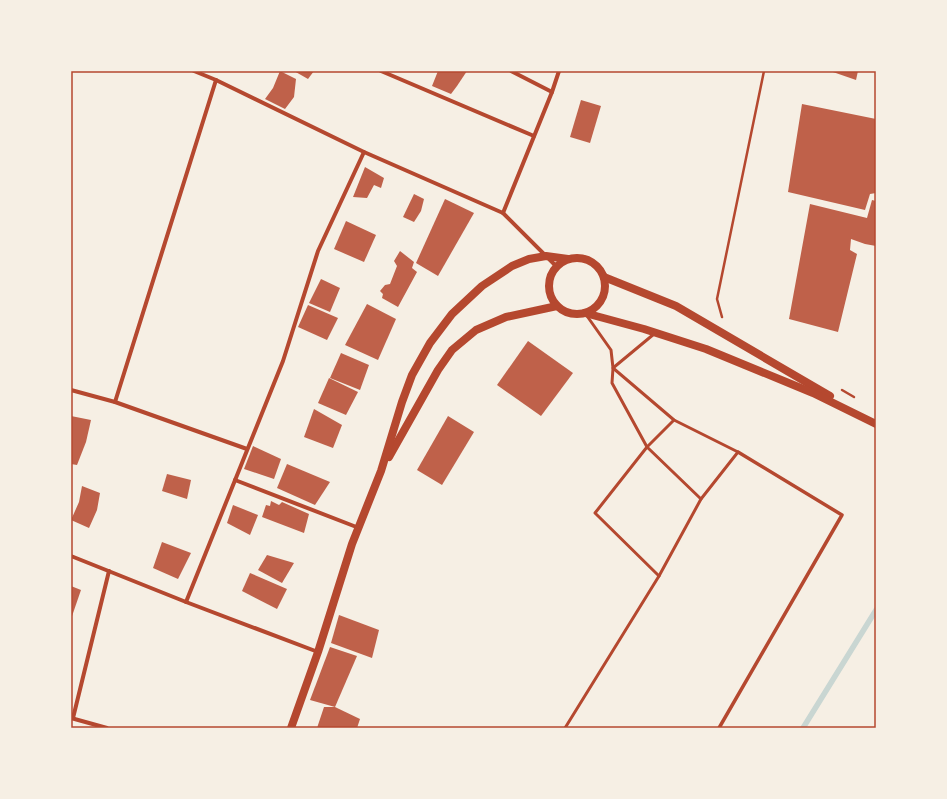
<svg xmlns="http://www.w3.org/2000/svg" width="947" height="799" viewBox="0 0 947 799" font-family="'PT Serif',serif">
  <rect width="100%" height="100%" fill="#f6efe4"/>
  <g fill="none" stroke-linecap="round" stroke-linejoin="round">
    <!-- stream -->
    <path stroke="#c9d6d2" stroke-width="5.5" d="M803 728 876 610"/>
  </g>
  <!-- building -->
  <g fill="#bf614a">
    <path d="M280 71 296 79 294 97 285 109 265 99 273 88Z"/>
    <path d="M294 71H314L308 79Z"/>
    <path d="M438 71H467L457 86 451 94 432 86Z"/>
    <path d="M830 71H858L856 80Z"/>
    <path d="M581 100 601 106 590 143 570 137Z"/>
    <path d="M802 104 876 119 875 129H876V193L870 194 865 210 788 192Z"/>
    <path d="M365 167 384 178 381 188 374 185 367 198 353 197Z"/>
    <path d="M414 194 424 199 421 211 414 222 403 217Z"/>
    <path d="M445 199 474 213 438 276 416 263Z"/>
    <path d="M872 200 876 201V246L865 244 851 239 850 250 857 254 838 332 789 319 810 204 867 218Z"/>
    <path d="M346 221 376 235 364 262 334 249Z"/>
    <path d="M400 251 414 262 412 268 417 272 398 307 382 298 383 294 380 291 385 285 390 284 397 266 394 261Z"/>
    <path d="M321 279 340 288 330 312 309 303Z"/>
    <path d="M367 304 396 319 378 360 345 345Z"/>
    <path d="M308 305 338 318 327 340 298 327Z"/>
    <path d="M528 341 573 373 541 416 497 385Z"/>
    <path d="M341 353 369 365 360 390 330 378Z"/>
    <path d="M329 378 358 392 346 415 318 403Z"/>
    <path d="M314 409 342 425 333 448 304 437Z"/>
    <path d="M71 416 91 420 86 442 77 465 71 464Z"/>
    <path d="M448 416 474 432 442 485 417 470Z"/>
    <path d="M253 446 281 459 274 479 244 469Z"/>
    <path d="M287 464 330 482 315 505 277 488Z"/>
    <path d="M167 474 191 480 187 499 162 491Z"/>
    <path d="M82 486 100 493 97 510 89 528 71 520 79 502Z"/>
    <path d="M271 501 279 505 282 502 309 514 304 533 262 517 266 505 270 506Z"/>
    <path d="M233 505 258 515 250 535 227 523Z"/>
    <path d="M162 542 191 553 178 579 153 568Z"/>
    <path d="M267 555 294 563 282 583 258 570Z"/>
    <path d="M250 573 287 589 277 609 242 591Z"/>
    <path d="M71 586 81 590 71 619Z"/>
    <path d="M339 615 379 630 372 658 331 643Z"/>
    <path d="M330 647 357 656 335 707 310 700Z"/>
    <path d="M324 707H335L360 719 357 728H317Z"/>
  </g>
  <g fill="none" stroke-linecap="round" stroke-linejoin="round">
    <!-- path -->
    <g stroke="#b5482f" stroke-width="2.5">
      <path d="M722 317 717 299 764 71"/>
      <path d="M842 390 854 397"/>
    </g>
    <!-- service -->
    <g stroke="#b5482f" stroke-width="3">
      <path d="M654 334 613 368 612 383 647 447 701 499"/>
      <path d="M659 576 595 513 647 447 674 420"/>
      <path d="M565 728 659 576 701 499 738 452 674 420 613 368 611 350 587 316"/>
    </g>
    <!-- pedestrian -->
    <path stroke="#b5482f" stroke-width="3.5" d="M719 728 842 515 738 452"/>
    <!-- minor -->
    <g stroke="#b5482f" stroke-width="4">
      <path d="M194 71 216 80 364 152 503 213 556 266"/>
      <path d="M381 71 534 136"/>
      <path d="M511 71 552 92"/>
      <path d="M503 213 552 92 559 71"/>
      <path d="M71 390 115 402 247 449"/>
      <path d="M115 402 216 80"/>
      <path d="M235 480 359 528"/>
      <path d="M71 556 186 602 318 652"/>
      <path d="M186 602 283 361 318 251 364 152"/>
      <path d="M71 718 107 728"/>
      <path d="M73 718 109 571"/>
    </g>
    <!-- secondary -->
    <g stroke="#b5482f" stroke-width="8">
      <circle cx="577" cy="286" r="28"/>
      <path d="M604 277 676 306 830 396"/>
      <path d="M585 313 644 329 706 349 813 393 876 424"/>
      <path d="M389 457 438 370 452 350 476 330 506 317 557 306"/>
      <path d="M291 728 318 652 352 544 381 471 402 402 412 375 430 343 452 314 482 286 512 266 529 259 546 256 568 259"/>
    </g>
  </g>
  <!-- border -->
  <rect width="947" height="799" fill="none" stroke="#f6efe4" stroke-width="144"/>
  <rect x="72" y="72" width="803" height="655" fill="none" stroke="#b5482f" stroke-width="1.5"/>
</svg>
